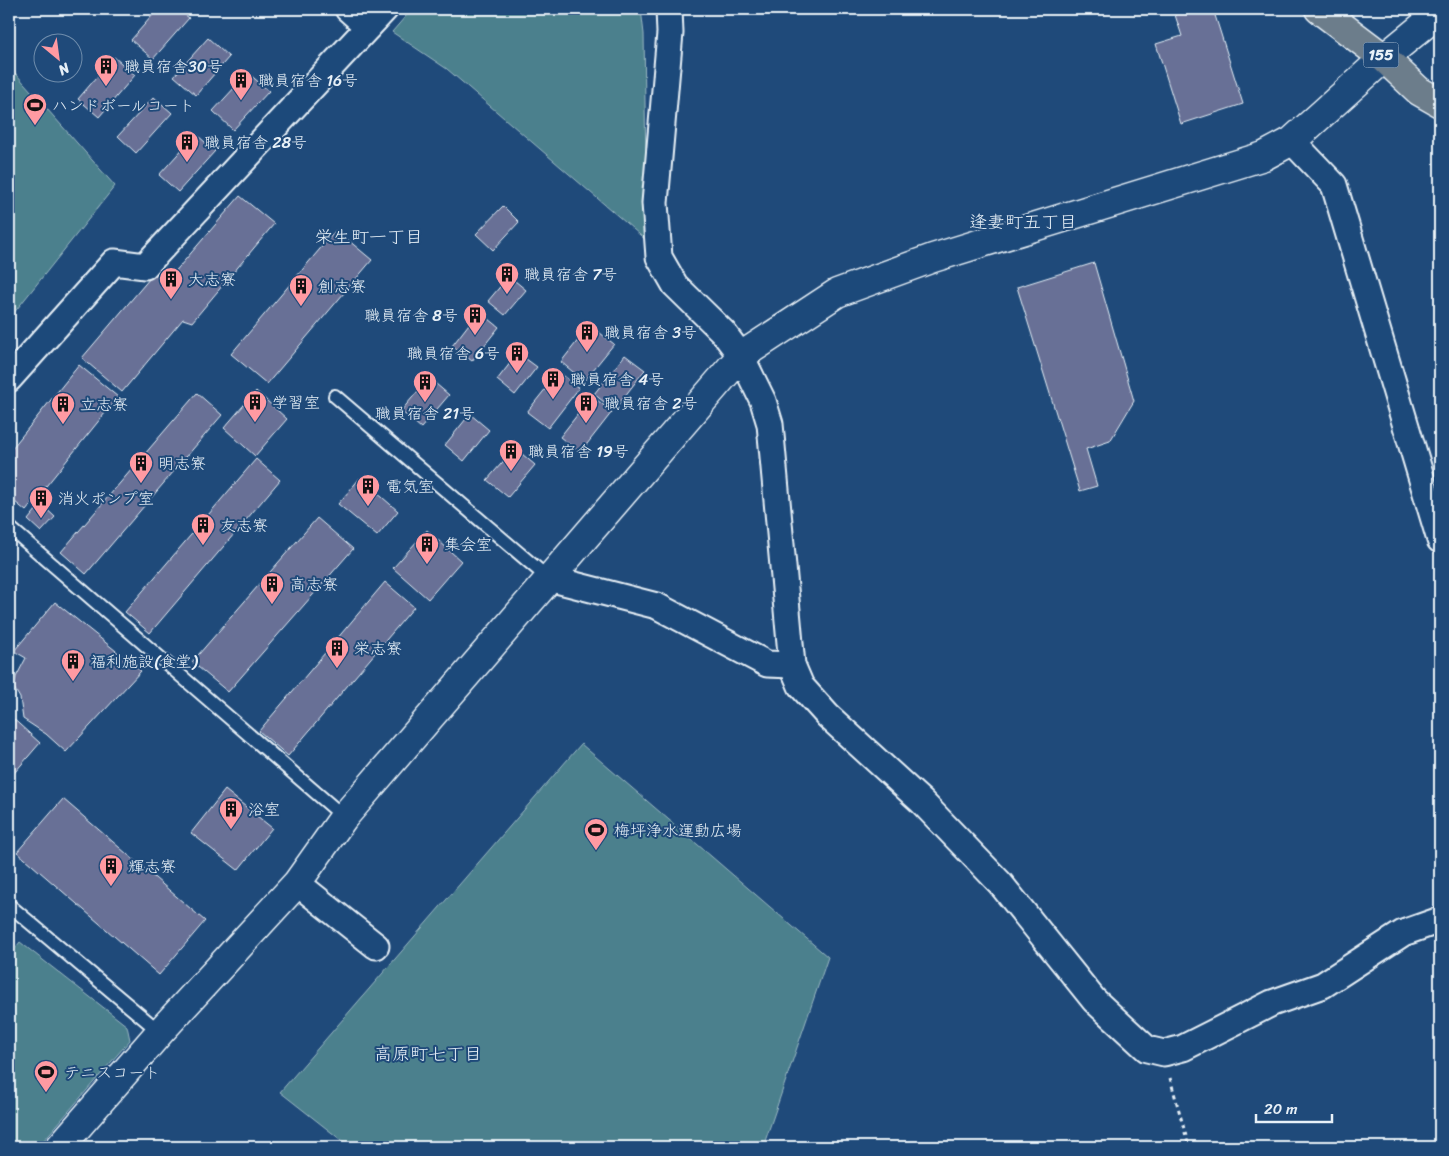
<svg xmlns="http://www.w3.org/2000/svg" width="1449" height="1156" viewBox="0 0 1449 1156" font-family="Sriracha,'Klee One',sans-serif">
  <rect width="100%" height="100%" fill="#1f4a7a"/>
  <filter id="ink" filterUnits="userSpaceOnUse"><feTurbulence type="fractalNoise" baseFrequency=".02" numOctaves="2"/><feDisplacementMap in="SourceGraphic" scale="10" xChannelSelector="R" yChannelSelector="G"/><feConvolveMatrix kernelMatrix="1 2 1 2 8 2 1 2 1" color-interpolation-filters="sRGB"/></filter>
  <g filter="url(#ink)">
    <!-- green -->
    <g fill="#4c808d" stroke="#9ab8c2">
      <path d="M412 9H641L644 34 647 241 447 69 392 32Z"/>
      <path d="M9 66 115 186 9 319Z"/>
      <path d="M581 744 828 957 763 1147H350L280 1092Z"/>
      <path d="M20 942 127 1026 130 1040 38 1147H9V956Z"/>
    </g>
    <!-- building -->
    <g fill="#677096" stroke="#e8f1f8">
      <path d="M158 9H178L189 18 153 59 131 40Z"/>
      <path d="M1173 9H1213L1243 104 1181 124 1156 44 1182 36Z"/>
      <path d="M208 38 229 57 196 95 174 76Z"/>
      <path d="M114 57 135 75 99 117 78 99Z"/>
      <path d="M248 73 269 91 233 130 213 111Z"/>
      <path d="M154 97 172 113 136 153 118 136Z"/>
      <path d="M196 134 215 151 178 192 159 175Z"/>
      <path d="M240 196 274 224 192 322 183 319 122 392 82 358 156 271 167 281Z"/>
      <path d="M503 206 519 222 493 250 476 234Z"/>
      <path d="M336 230 372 260 267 384 231 354Z"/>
      <path d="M1094 263 1134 401 1110 441 1086 449 1097 486 1080 491 1017 287Z"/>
      <path d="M509 276 526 290 505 315 488 301Z"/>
      <path d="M479 311 499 327 472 361 452 346Z"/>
      <path d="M590 325 614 344 584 381 561 362Z"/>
      <path d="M518 353 537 367 515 395 497 380Z"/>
      <path d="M625 355 645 370 614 410 594 394Z"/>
      <path d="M79 365 118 397 26 511 9 497V452Z"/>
      <path d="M559 372 579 388 548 428 527 412Z"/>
      <path d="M429 378 449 395 421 428 401 411Z"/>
      <path d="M256 391 287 419 255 456 224 428Z"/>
      <path d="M197 393 222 415 86 574 61 552Z"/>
      <path d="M592 396 612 412 580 453 560 437Z"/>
      <path d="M470 414 489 430 464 461 445 445Z"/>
      <path d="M515 448 535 465 508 497 487 480Z"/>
      <path d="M256 459 280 480 150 633 125 612Z"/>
      <path d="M360 478 398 511 377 536 338 504Z"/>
      <path d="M41 504 55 517 41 532 28 520Z"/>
      <path d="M317 518 353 549 228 692 192 662Z"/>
      <path d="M427 530 461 561 428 599 393 568Z"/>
      <path d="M385 582 414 607 288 756 259 731Z"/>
      <path d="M55 602 141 671 66 752 46 734 23 719 20 698 14 688 16 677 26 658 14 651Z"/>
      <path d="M9 715 40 743 9 779Z"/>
      <path d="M225 790 272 828 238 870 191 833Z"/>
      <path d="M63 799 205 921 159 975 17 852Z"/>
      <path d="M9 914 15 919 9 926Z"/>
    </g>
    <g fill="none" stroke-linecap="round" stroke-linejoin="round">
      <!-- lane casing -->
      <g stroke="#e8f1f8" stroke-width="16">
        <g id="lane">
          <path d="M335 396 548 578"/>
          <path d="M9 527 344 817"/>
          <path d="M9 905 160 1032"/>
        </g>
      </g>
      <!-- street casing -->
      <g stroke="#e8f1f8" stroke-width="29">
        <g id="street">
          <path d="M348 9 368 27"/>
          <path d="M669 9 670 33 655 203 659 257 675 285 723 332 741 356 763 401 770 424 792 665 801 686 828 716 922 802 1000 883 1094 1000 1147 1049 1164 1053 1183 1048 1272 1003 1323 985 1403 933 1440 920"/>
          <path d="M1292 141 1334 185 1440 540"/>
          <path d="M9 379 114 262 145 266 385 9"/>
          <path d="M548 578 657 606 767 664 792 665"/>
          <path d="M297 883 376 946"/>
        </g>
      </g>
      <!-- secondary casing -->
      <g stroke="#e8f1f8" stroke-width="31">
        <path id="secondary" d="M60 1147 160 1032 297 883 344 817 741 356 837 293 933 258 1264 156 1292 141 1384 58 1440 12"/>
      </g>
      <!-- highway casing -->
      <g stroke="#e8f1f8" stroke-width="31">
        <path id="highway" d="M1319 9 1384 58 1419 91 1440 103"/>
      </g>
      <!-- path -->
      <path stroke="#e8f1f8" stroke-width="3" stroke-dasharray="4 4" stroke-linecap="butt" d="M1170 1078 1189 1147"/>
      <!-- lane -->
      <use href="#lane" stroke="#1f4a7a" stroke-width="12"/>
      <!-- street -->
      <use href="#street" stroke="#1f4a7a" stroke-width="25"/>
      <!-- secondary -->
      <use href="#secondary" stroke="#1f4a7a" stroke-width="28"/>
      <!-- highway -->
      <use href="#highway" stroke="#6c7d8b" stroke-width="28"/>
    </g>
  </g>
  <!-- icons -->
  <defs>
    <g id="building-pin" transform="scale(1.25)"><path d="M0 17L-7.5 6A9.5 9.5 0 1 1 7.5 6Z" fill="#ff9aa2" stroke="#1f4a7a"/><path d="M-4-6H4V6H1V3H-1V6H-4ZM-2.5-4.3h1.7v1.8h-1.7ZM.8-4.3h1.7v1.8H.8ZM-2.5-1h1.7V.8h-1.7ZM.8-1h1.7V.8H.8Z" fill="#111"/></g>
    <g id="stadium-pin" transform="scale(1.25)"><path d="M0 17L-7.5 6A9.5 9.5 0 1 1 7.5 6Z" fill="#ff9aa2" stroke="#1f4a7a"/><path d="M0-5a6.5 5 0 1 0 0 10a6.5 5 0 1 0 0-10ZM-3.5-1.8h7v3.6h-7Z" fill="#111"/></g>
  </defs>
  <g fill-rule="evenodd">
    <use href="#building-pin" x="106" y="66"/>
    <use href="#building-pin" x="241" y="80"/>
    <use href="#stadium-pin" x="35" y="105"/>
    <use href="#building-pin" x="187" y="142"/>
    <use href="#building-pin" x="507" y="274"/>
    <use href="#building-pin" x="171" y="279"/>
    <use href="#building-pin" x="301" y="286"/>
    <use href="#building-pin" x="475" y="315"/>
    <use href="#building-pin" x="587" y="332"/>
    <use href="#building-pin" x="517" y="353"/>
    <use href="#building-pin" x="553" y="379"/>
    <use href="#building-pin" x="425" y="382"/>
    <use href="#building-pin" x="255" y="402"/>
    <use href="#building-pin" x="586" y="403"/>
    <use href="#building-pin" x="63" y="404"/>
    <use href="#building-pin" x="511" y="451"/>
    <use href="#building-pin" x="141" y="463"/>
    <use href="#building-pin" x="368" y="486"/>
    <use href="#building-pin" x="41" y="498"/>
    <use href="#building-pin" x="203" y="525"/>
    <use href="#building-pin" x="427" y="544"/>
    <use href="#building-pin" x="272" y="584"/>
    <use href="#building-pin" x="337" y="648"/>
    <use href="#building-pin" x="73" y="661"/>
    <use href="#building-pin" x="231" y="809"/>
    <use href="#stadium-pin" x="596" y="830"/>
    <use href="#building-pin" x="111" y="866"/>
    <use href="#stadium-pin" x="46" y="1072"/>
  </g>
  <g text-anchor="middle" stroke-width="4" stroke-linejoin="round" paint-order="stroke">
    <!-- shield labels -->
    <rect fill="#1f4a7a" stroke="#acbfd2" stroke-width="1" x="1363.5" y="42.5" width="35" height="25" rx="4"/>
    <g font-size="15" font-weight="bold" fill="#e8f1f8">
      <text x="1381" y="60">155</text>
    </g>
    <!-- poi labels -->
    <g font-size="16" fill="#e8f1f8" stroke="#1f4a7a" text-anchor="start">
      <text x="124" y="72">職員宿舎30号</text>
      <text x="258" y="86">職員宿舎 16号</text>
      <text x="52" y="111">ハンドボールコート</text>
      <text x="204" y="148">職員宿舎 28号</text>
      <text x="524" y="280">職員宿舎 7号</text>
      <text x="188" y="285">大志寮</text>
      <text x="318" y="292">創志寮</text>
      <text x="458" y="321" text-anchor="end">職員宿舎 8号</text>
      <text x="604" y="338">職員宿舎 3号</text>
      <text x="500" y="359" text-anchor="end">職員宿舎 6号</text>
      <text x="570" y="385">職員宿舎 4号</text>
      <text x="272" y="408">学習室</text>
      <text x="604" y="409">職員宿舎 2号</text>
      <text x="80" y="410">立志寮</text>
      <text x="425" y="419" text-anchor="middle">職員宿舎 21号</text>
      <text x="528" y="457">職員宿舎 19号</text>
      <text x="158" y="469">明志寮</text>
      <text x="386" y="492">電気室</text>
      <text x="58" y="504">消火ポンプ室</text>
      <text x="220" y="531">友志寮</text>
      <text x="444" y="550">集会室</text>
      <text x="290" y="590">高志寮</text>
      <text x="354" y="654">栄志寮</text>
      <text x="90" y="667">福利施設(食堂)</text>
      <text x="248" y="815">浴室</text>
      <text x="614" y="836">梅坪浄水運動広場</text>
      <text x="128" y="872">輝志寮</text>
      <text x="64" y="1078">テニスコート</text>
    </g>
    <!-- neighbourhood labels -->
    <g font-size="18" fill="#e8f1f8" stroke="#1f4a7a">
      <text x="1023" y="228">逢妻町五丁目</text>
      <text x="369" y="243">栄生町一丁目</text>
      <text x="428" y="1060">高原町七丁目</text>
    </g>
  </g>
  <!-- margin -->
  <rect width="1449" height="1156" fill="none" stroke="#1f4a7a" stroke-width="30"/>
  <rect x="15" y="15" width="1419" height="1126" fill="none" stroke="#e8f1f8" stroke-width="2" filter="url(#ink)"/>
  <!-- north arrow -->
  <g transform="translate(58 58) rotate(151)"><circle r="24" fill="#1f4a7a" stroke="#6f8dac"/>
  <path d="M0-4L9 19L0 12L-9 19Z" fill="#ff9aa2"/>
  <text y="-8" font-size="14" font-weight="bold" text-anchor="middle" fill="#e8f1f8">N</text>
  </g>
  <!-- scale -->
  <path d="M1256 1114v8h76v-8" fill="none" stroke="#e8f1f8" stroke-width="2.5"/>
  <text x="1264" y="1114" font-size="15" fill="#e8f1f8" stroke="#1f4a7a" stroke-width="4" paint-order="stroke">20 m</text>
</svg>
